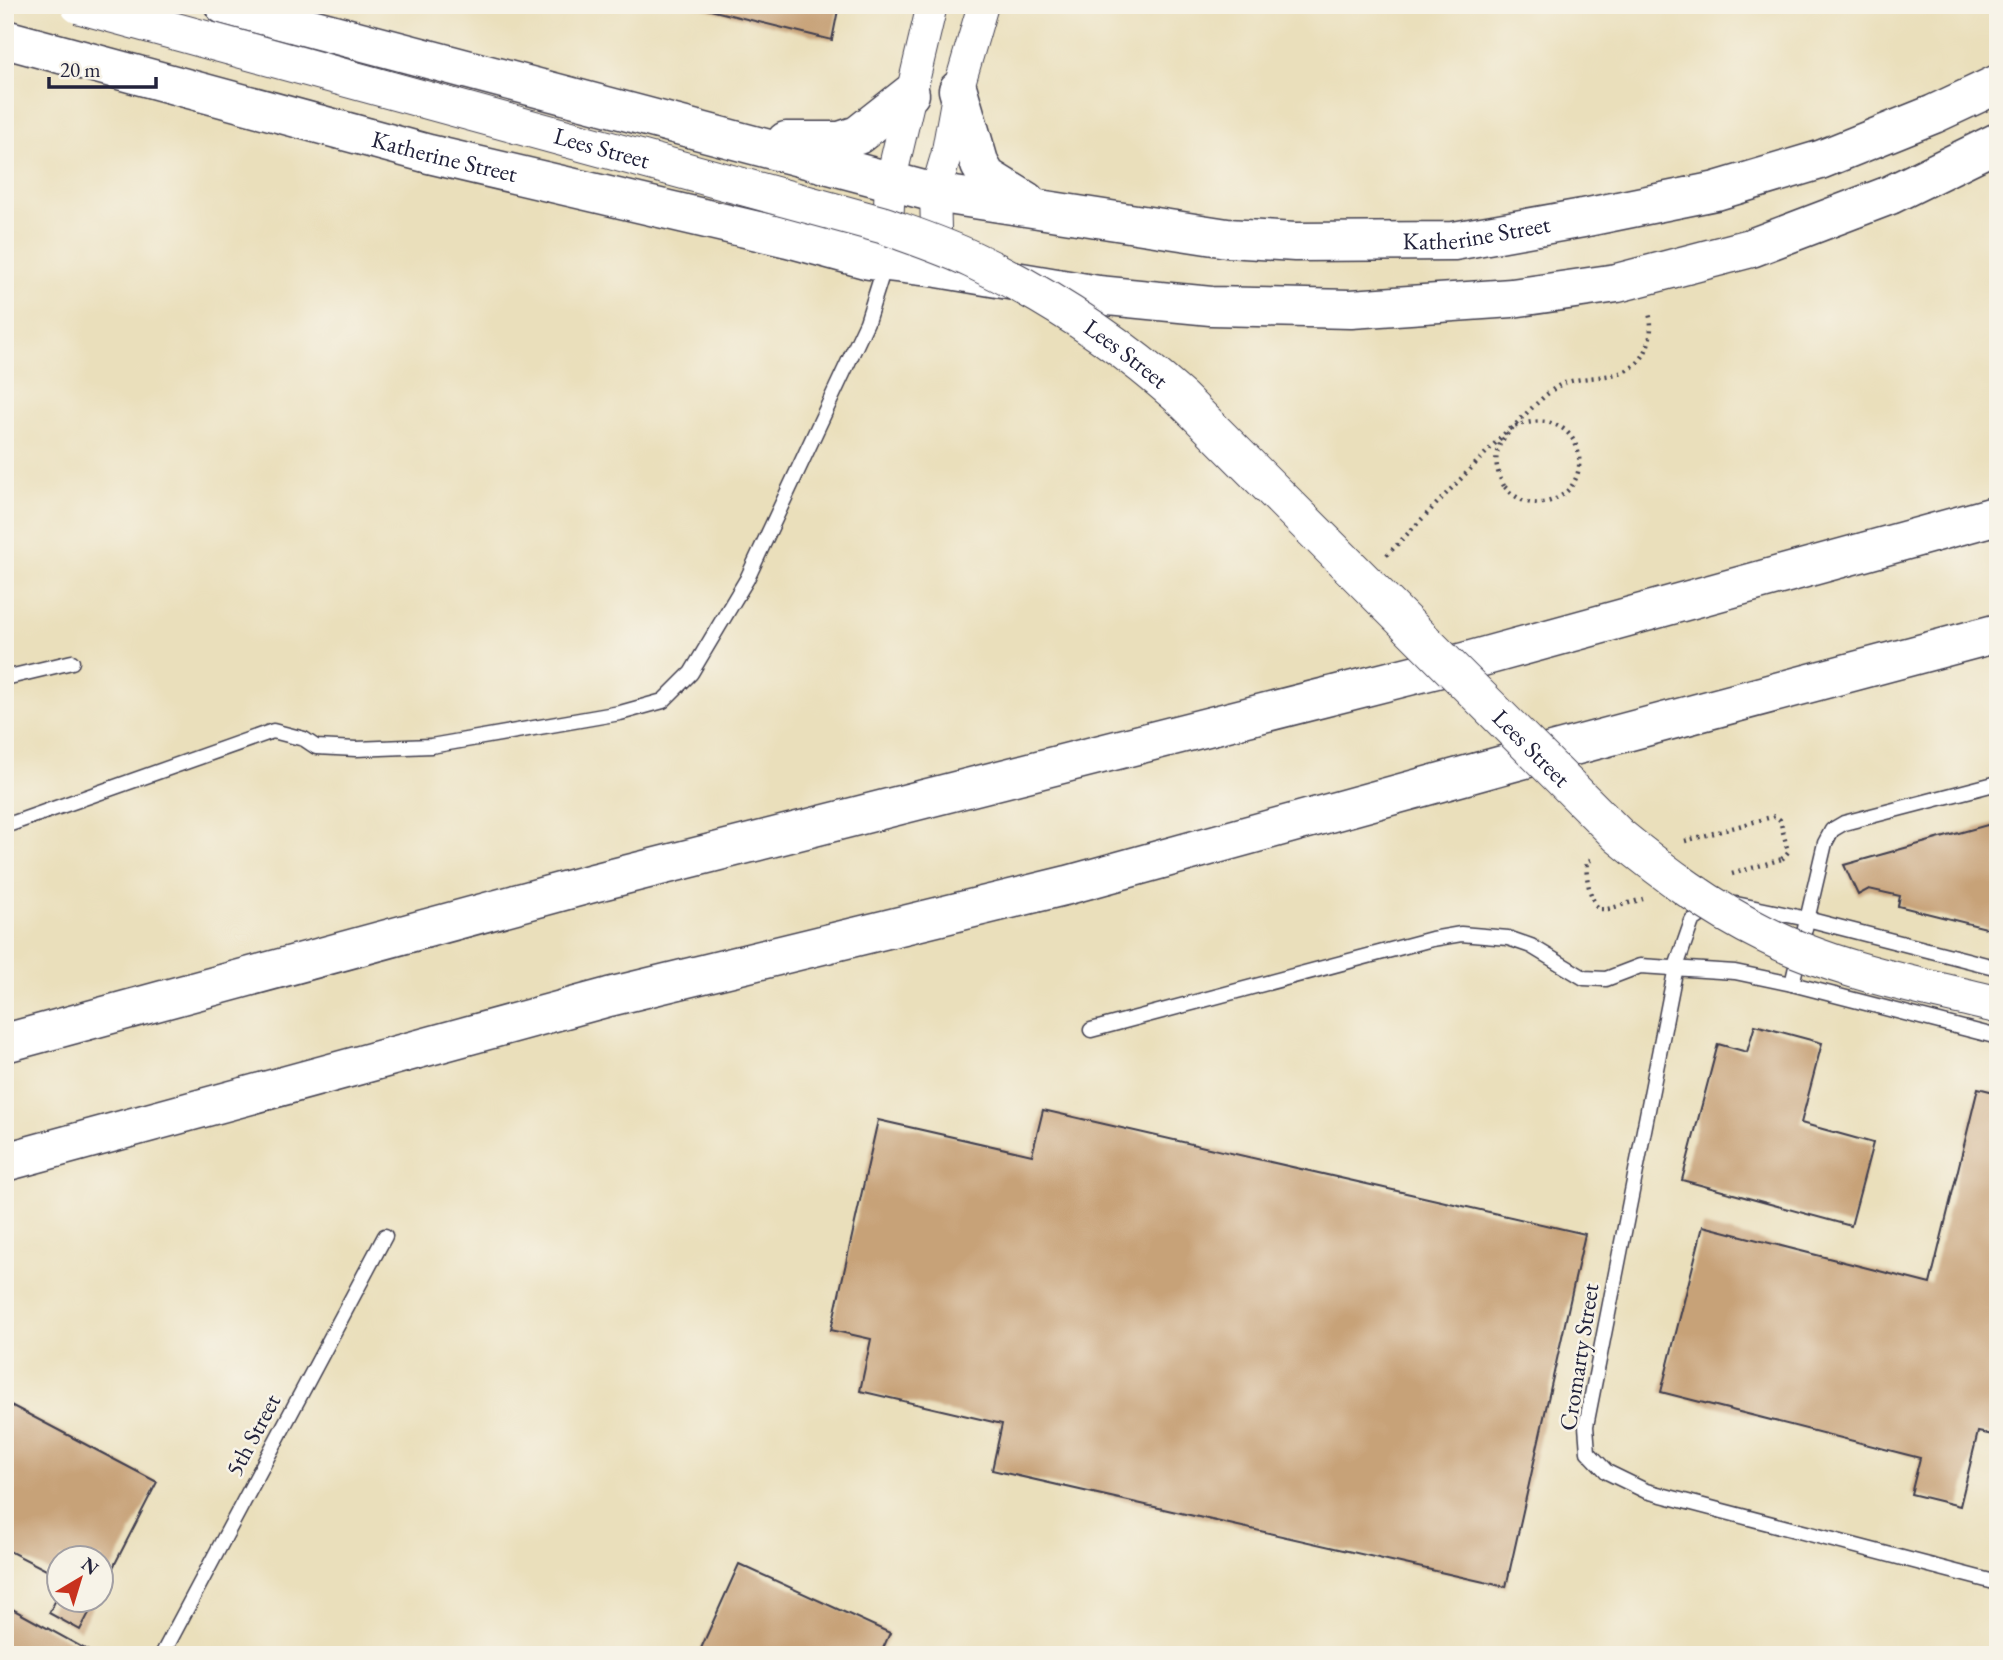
<svg xmlns="http://www.w3.org/2000/svg" width="2003" height="1660" viewBox="0 0 2003 1660" font-family="'EB Garamond',serif">
  <rect width="100%" height="100%" fill="#f7f3e8"/>
  <filter id="ink" filterUnits="userSpaceOnUse"><feTurbulence type="fractalNoise" baseFrequency=".0143" numOctaves="2"/><feDisplacementMap in="SourceGraphic" scale="14" xChannelSelector="R" yChannelSelector="G"/><feConvolveMatrix kernelMatrix="1 2 1 2 8 2 1 2 1" color-interpolation-filters="sRGB"/></filter>
  <filter id="wash" filterUnits="userSpaceOnUse"><feTurbulence type="fractalNoise" baseFrequency=".00686" numOctaves="4" result="noise"/><feDisplacementMap in="SourceGraphic" scale="28" xChannelSelector="R" yChannelSelector="G"/><feGaussianBlur stdDeviation="1.57" result="paint"/><feColorMatrix in="noise" values="0 0 0 0 0 0 0 0 0 0 0 0 0 0 0 0 0 1.4 0 .05"/><feComposite in="paint" operator="in"/></filter>
  <g filter="url(#wash)">
    <rect width="100%" height="100%" fill="#eadfbb"/>
    <g id="blocks">
      <!-- building -->
      <g fill="#c7a278">
        <path d="M690 5H839L832 40Z"/>
        <path d="M1998 822V931L1898 906 1900 896 1869 889 1858 895 1844 865Z"/>
        <path d="M1755 1025 1822 1043 1801 1123 1873 1143 1851 1226 1682 1180 1718 1044 1747 1052Z"/>
        <path d="M1978 1088 1998 1093V1436L1978 1432 1960 1506 1911 1494 1920 1458 1661 1392 1703 1226 1930 1284Z"/>
        <path d="M1043 1110 1585 1234 1506 1587 992 1470 1002 1424 860 1391 871 1339 831 1330 878 1120 1032 1155Z"/>
        <path d="M5 1402 157 1482 102 1589V1558H60V1577L5 1549Z"/>
        <path d="M739 1564 890 1633 880 1655H698Z"/>
        <path d="M60 1592V1600H96L80 1630 49 1613Z"/>
        <path d="M5 1605 89 1651 86 1655H5Z"/>
      </g>
    </g>
  </g>
  <g filter="url(#ink)">
    <use href="#blocks" fill-opacity="0" stroke="#403e4e" stroke-width="2"/>
    <g fill="none" stroke-linecap="round" stroke-linejoin="round">
      <!-- service casing -->
      <g stroke="#403e4e" stroke-width="17">
        <g id="service">
          <path d="M5 678 72 662"/>
          <path d="M5 826 273 731 304 739 316 747 356 749 431 746 620 713 663 701 691 673 747 579 867 322 885 265"/>
          <path d="M1736 904 1807 919 1998 968"/>
          <path d="M1711 908 1692 921 1676 967 1586 1426 1588 1452 1607 1472 1646 1491 1998 1583"/>
          <path d="M1792 984 1825 843 1832 830 1844 823 1998 783"/>
          <path d="M1091 1030 1432 939 1461 934 1508 938 1531 946 1584 978 1606 979 1640 966 1735 972 1792 984 1998 1037"/>
          <path d="M162 1655 385 1236"/>
        </g>
      </g>
      <!-- minor casing -->
      <g stroke="#403e4e" stroke-width="32">
        <g id="minor">
          <path d="M887 248 890 183 932 5"/>
          <path d="M937 265 935 193 946 156 958 90 983 5"/>
        </g>
      </g>
      <!-- secondary casing -->
      <g stroke="#403e4e" stroke-width="41">
        <g id="secondary">
          <path id="s1" d="M224 5 935 193 1227 238 1295 242 1454 241 1583 218 1716 191 1820 160 1934 114 1998 84"/>
          <path id="s2" d="M5 39 429 154 788 238 869 260 938 268 1098 295 1211 306 1351 309 1512 298 1617 283 1751 248 1890 195 1998 142"/>
          <path d="M958 90 980 165 987 177 1026 201"/>
          <path d="M786 141H840L858 135 910 94"/>
        </g>
      </g>
      <!-- motorway casing -->
      <g stroke="#403e4e" stroke-width="41">
        <g id="motorway">
          <path d="M5 1043 593 883 1464 662 1998 515"/>
          <path d="M5 1162 609 997 1068 885 1510 763 1998 633"/>
        </g>
      </g>
      <!-- path -->
      <g stroke="#403e4e" stroke-width="4.5" stroke-dasharray="2 5" stroke-linecap="butt">
        <path d="M1504 486C1497 473 1493 458 1500 444 1506 432 1549 389 1562 384 1591 372 1632 385 1647 348 1651 336 1653 323 1648 311"/>
        <path d="M1591 860 1587 862C1585 876 1590 899 1599 909H1608L1643 899"/>
        <path d="M1732 874 1782 859"/>
      </g>
      <!-- service -->
      <use href="#service" stroke="#fff" stroke-width="14"/>
      <!-- minor -->
      <use href="#minor" stroke="#fff" stroke-width="30"/>
      <!-- secondary -->
      <use href="#secondary" stroke="#fff" stroke-width="38"/>
      <!-- motorway -->
      <use href="#motorway" stroke="#fff" stroke-width="38"/>
      <!-- tertiary-bridge casing -->
      <g stroke="#403e4e" stroke-width="39" stroke-linecap="butt">
        <g id="tertiary-bridge">
          <path id="s3" d="M79 5 883 225C913 236 944 246 973 260 1049 296 1118 342 1181 398L1619 836C1664 873 1711 908 1764 934 1836 971 1920 986 1998 1005"/>
        </g>
      </g>
      <!-- path-bridge -->
      <g stroke="#403e4e" stroke-width="4.5" stroke-dasharray="2 5" stroke-linecap="butt">
        <path d="M1387 555 1509 429C1582 395 1604 487 1547 502 1529 507 1515 498 1504 486"/>
        <path d="M1685 841 1775 816 1780 820 1788 852 1782 859"/>
      </g>
      <!-- tertiary-bridge -->
      <use href="#tertiary-bridge" stroke="#fff" stroke-width="37"/>
    </g>
  </g>
  <g text-anchor="middle" stroke-width="5" stroke-linejoin="round" paint-order="stroke">
    <!-- street labels -->
    <g font-size="24" fill="#22223b" stroke="#f7f3e8">
      <text dy="8" stroke="none"><textPath href="#s3" startOffset="542">Lees Street</textPath></text>
      <text dy="8" stroke="none"><textPath href="#s2" startOffset="455">Katherine Street</textPath></text>
      <text dy="8" stroke="none"><textPath href="#s1" startOffset="1281">Katherine Street</textPath></text>
      <text dy="8" stroke="none"><textPath href="#s3" startOffset="1110">Lees Street</textPath></text>
      <text dy="8" stroke="none"><textPath href="#s3" startOffset="1676">Lees Street</textPath></text>
      <text transform="translate(1579 1357) rotate(-81)" y="8">Cromarty Street</text>
      <text transform="translate(253 1435) rotate(-62)" y="8">5th Street</text>
    </g>
  </g>
  <!-- margin -->
  <rect width="2003" height="1660" fill="none" stroke="#f7f3e8" stroke-width="28"/>
  <!-- north arrow -->
  <g transform="translate(80 1579) rotate(38)"><circle r="33" fill="#f7f3e8" stroke="#a29fa3" stroke-width="2"/>
  <path d="M0-5L12 26L0 18L-12 26Z" fill="#c8321e"/>
  <text y="-10" font-size="19" font-weight="bold" text-anchor="middle" fill="#22223b">N</text>
  </g>
  <!-- scale -->
  <path d="M49 77v10h107v-10" fill="none" stroke="#22223b" stroke-width="3.5"/>
  <text x="60" y="77" font-size="21" fill="#22223b" stroke="#f7f3e8" stroke-width="5" paint-order="stroke">20 m</text>
</svg>
